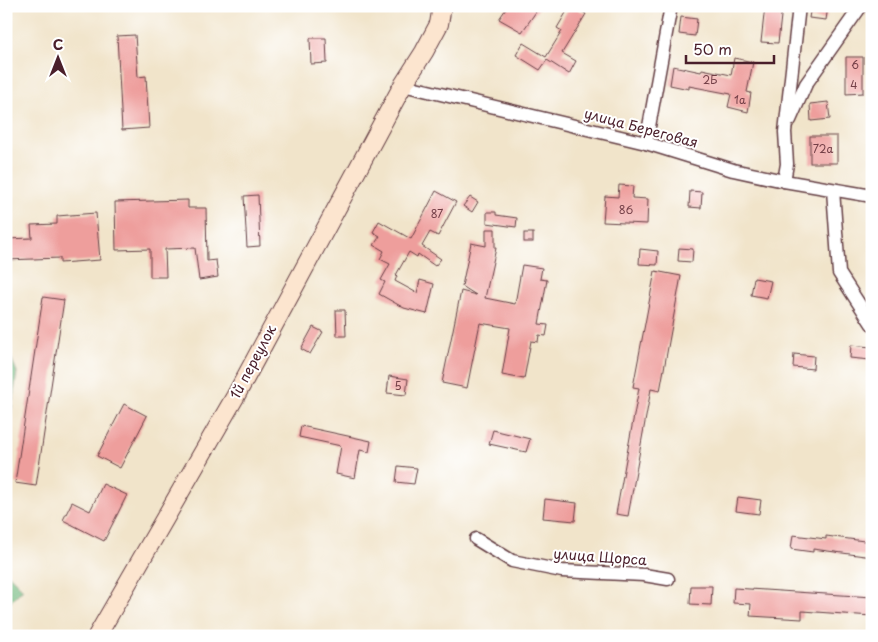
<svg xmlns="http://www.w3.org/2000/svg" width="878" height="642" viewBox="0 0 878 642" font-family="'Playpen Sans',sans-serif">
  <rect width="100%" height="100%" fill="#fff"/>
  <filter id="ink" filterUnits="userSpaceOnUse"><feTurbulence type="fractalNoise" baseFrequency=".02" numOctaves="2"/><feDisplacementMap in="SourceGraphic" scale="10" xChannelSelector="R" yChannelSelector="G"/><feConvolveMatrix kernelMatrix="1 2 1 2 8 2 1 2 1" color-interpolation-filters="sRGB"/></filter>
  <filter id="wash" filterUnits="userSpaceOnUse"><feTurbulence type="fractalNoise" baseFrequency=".0096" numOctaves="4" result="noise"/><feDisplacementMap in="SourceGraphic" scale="20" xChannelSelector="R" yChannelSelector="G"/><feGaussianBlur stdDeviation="1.12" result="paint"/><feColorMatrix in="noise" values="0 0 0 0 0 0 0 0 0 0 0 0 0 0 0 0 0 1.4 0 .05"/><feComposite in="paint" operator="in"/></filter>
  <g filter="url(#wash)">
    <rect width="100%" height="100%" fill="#f1e4ca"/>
    <!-- forest -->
    <g fill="#73ba7f" stroke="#5e6c55">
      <path d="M6 346 17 372 6 447Z"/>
      <path d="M6 572 23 589 6 606Z"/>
    </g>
    <g id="blocks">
      <!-- building -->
      <g fill="#ee9e9c">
        <path d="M508 6H540L522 32 499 19Z"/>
        <path d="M570 6H573L586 14 562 53 576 61 569 74 547 60 540 70 516 55 523 43 546 57 562 31 557 28Z"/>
        <path d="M765 6 782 7 778 43 761 42Z"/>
        <path d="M811 6H828L826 20 809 18Z"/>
        <path d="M681 17 697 19 695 36 679 34Z"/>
        <path d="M135 35 138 77 146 76 149 128 122 130 117 36Z"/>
        <path d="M310 38H326L327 63 311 64Z"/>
        <path d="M846 57H863V93L846 94Z"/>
        <path d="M734 58 753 62 747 92 751 93 748 112 728 107 731 94 689 86V89L670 85 673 66 701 72 702 69 731 75Z"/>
        <path d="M828 102 830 119 811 121 810 104Z"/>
        <rect x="810" y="136" width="27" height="27"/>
        <path d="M619 185 633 186 632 198 648 199 647 224 603 222 605 196 618 197Z"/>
        <path d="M436 191 456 202 438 236 430 232 422 246 441 259 435 266 418 254 417 257 409 252 396 275 397 276 395 281 417 293 420 280 434 284 427 314 404 308 379 294 385 282 381 280 390 264 380 259 384 251 374 245 380 236 373 232 379 221 411 239Z"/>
        <path d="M690 191 702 192 701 208 689 207Z"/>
        <path d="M258 195 260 246 247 247 244 196Z"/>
        <path d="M470 197 478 202 472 212 463 206Z"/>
        <path d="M188 200V208H206L207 261 216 260 218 277 199 280 195 248 165 249 166 277H150V249L116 250 115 202Z"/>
        <path d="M487 212H496V215L517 218 516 227 487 223Z"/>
        <path d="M96 213 100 260 60 263V258L6 260V239L32 238 31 225 57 224V216Z"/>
        <path d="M486 229H495V248H496L485 298 515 304 522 265 542 268 540 279 547 280 539 324 548 325 546 336 539 335 538 342 531 341 524 379 502 375 510 328 480 323 467 388 442 383 461 291 476 295 462 286 471 243 486 246Z"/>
        <rect x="524" y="233" width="9" height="9"/>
        <path d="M679 248 693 249 692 262 678 261Z"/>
        <path d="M640 249 658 251 657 265 639 264Z"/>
        <path d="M655 271 681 276 660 391 651 389 628 516 616 514 639 388 633 387Z"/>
        <path d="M754 278 771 281 767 298 751 295Z"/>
        <path d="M43 297 64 300 36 486 15 483Z"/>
        <path d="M336 310H345L346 336H337Z"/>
        <path d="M313 327 323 332 310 354 301 349Z"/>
        <path d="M851 345 871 347 870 360 850 358Z"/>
        <path d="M794 354 814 356 813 369 793 367Z"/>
        <path d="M389 376 408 379 406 395 387 393Z"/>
        <path d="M124 404 147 416 120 468 97 456Z"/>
        <path d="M301 426 371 441 369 452 360 450 355 478 336 474 341 446 299 437Z"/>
        <path d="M493 430 530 439 526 452 489 444Z"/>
        <path d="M398 466 417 468 414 484 396 482Z"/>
        <path d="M103 484 127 495 104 541 63 520 72 502 90 511Z"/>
        <path d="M738 497 761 500 759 514 736 511Z"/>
        <path d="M545 499 577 503 575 521 543 518Z"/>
        <path d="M793 535 826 539V536L872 542V557L813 549V552L791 549Z"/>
        <path d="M691 586H712L711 605 690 604Z"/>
        <path d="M734 588 872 597V616L802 611V619L750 616 751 604 733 603Z"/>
      </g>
    </g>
  </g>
  <g filter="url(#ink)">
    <use href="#blocks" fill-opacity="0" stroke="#633d43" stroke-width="1"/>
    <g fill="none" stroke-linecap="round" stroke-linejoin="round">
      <!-- street casing -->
      <g stroke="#633d43" stroke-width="15">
        <g id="street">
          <path d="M403 85 646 143 733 170 784 181 872 196"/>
          <path d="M790 120 806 84 861 6"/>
          <path d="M646 143 671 6"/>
          <path d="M784 181 787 164 785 132 799 6"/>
          <path d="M833 190 839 273 872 324"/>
          <path d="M476 539 512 561 562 571 644 575 668 579"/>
        </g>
      </g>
      <!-- secondary casing -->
      <g stroke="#633d43" stroke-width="20">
        <path id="secondary" d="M97 636 235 397 403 85 424 52 439 24 442 6"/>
      </g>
      <!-- street -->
      <use href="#street" stroke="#fff" stroke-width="12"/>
      <!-- secondary -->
      <use href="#secondary" stroke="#fce5cf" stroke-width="18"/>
    </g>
  </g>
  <g text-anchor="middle" stroke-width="4" stroke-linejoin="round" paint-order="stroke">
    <!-- number labels -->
    <g font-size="11" fill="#733f47">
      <text x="855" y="69">6</text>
      <text x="710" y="84">2Б</text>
      <text x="854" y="89">4</text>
      <text x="740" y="104">1а</text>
      <text x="823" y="153">72а</text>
      <text x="626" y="214">86</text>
      <text x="437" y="218">87</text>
      <text x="398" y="390">5</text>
    </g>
    <!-- street labels -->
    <g font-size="14" fill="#4a1f2b" stroke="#fff">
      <text transform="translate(641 128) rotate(15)" y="5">улица Береговая</text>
      <text transform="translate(253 362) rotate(-62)" y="5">1й переулок</text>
      <text transform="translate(600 557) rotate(4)" y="5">улица Щорса</text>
    </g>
  </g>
  <!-- margin -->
  <rect width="878" height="642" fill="none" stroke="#fff" stroke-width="25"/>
  <!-- north arrow -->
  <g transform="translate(58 58)" stroke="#ffffff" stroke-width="4" paint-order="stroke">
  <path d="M0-4L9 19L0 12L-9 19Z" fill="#4a1f2b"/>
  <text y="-8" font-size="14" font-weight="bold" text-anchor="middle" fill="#4a1f2b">С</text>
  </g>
  <!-- scale -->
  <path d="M686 55v8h88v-8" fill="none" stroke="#4a1f2b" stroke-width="2.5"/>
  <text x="693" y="55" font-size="15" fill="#4a1f2b" stroke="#ffffff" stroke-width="4" paint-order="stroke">50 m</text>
</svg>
